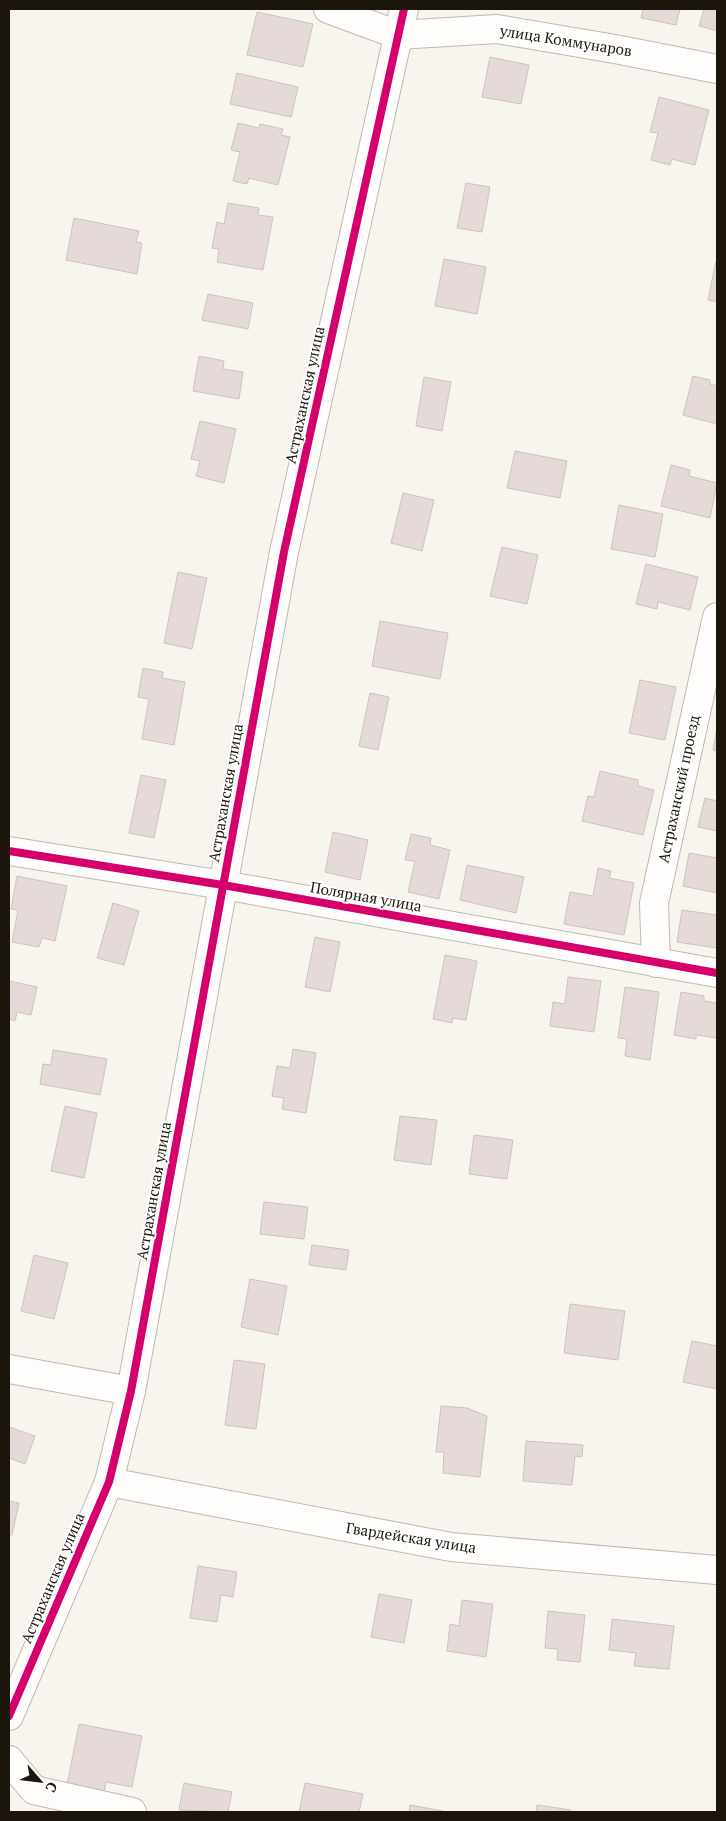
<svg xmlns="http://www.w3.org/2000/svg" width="726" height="1821" viewBox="0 0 726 1821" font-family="'PT Serif',serif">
  <rect width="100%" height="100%" fill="#f8f4ee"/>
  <!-- building -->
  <g fill="#e5dad7" stroke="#cbc3c0">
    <path d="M643 9H680L676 25 641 18Z"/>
    <path d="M704 9H717V31L699 26Z"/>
    <path d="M257 12 313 24 303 67 247 55Z"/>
    <path d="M490 57 529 65 521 104 482 97Z"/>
    <path d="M237 73 298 87 291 117 230 104Z"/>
    <path d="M659 97 709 110 695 165 672 159 670 165 651 160 658 133 650 132Z"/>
    <path d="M238 123 259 128 260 124 283 129 281 135 290 137 278 185 249 178 247 184 233 181 240 152 231 150Z"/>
    <path d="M466 183 490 187 482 232 457 228Z"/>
    <path d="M228 203 259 208 258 215 273 217 263 270 217 262 219 249 212 248 217 222 224 224Z"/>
    <path d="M74 218 139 231 136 242 142 243 137 274 66 260Z"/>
    <path d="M444 259 486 267 477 314 435 306Z"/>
    <path d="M716 261H717V302L708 300Z"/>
    <path d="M208 294 253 303 248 329 202 320Z"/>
    <path d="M199 356 224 361 223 369 243 372 239 399 193 391Z"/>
    <path d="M693 376 710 380V384L717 386V424L683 415Z"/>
    <path d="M424 377 451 382 442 431 416 426Z"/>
    <path d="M200 421 236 429 224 483 196 476 200 461 191 459Z"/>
    <path d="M515 451 567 461 560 498 507 488Z"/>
    <path d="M671 465 690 470 689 476 717 483 710 518 661 506Z"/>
    <path d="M403 493 434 500 422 551 391 543Z"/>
    <path d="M619 505 663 514 655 557 611 549Z"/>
    <path d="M502 547 538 555 527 604 490 596Z"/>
    <path d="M646 564 698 577 690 610 658 602 657 609 636 604Z"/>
    <path d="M178 572 207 578 192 649 164 643Z"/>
    <path d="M380 621 448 633 440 679 372 666Z"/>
    <path d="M143 668 163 672 162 678 185 682 174 745 142 739 149 699 138 697Z"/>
    <path d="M640 680 676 687 665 740 629 733Z"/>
    <path d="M370 693 389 697 378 750 359 746Z"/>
    <path d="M717 727V751L713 750Z"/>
    <path d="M600 771 638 780V786L654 790 643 835 582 821 588 796 594 797Z"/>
    <path d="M141 775 166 780 154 838 129 833Z"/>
    <path d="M705 798 717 801V831L698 827Z"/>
    <path d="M333 832 368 840 360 880 325 872Z"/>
    <path d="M411 834 431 838 430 845 450 850 439 899 408 892 415 861 405 860Z"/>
    <path d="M689 853 717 858V893L683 886Z"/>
    <path d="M467 865 524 877 516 913 460 900Z"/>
    <path d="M598 868 611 871 609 878 634 883 624 935 564 924 570 892 593 896Z"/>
    <path d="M17 876 67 886 55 941 42 938 39 947 12 942 18 910 11 909Z"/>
    <path d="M113 903 139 911 124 965 97 958Z"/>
    <path d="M682 910 717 915V948L677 942Z"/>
    <path d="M315 937 340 942 330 992 305 987Z"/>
    <path d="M445 955 477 961 466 1020 453 1018 452 1023 433 1019Z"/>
    <path d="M568 977 601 981 594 1032 550 1026 553 1002 565 1004Z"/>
    <path d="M9 981 37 987 31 1015 17 1012 15 1021 9 1019Z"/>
    <path d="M625 987 659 992 650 1060 625 1056 627 1039 618 1038Z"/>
    <path d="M681 992 704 996V1001L717 1003V1038L696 1035V1039L674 1035Z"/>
    <path d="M293 1049 316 1053 306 1113 282 1109 284 1098 272 1096 277 1066 290 1068Z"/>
    <path d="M53 1050 107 1059 100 1095 40 1084 43 1064 51 1065Z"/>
    <path d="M65 1106 97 1113 84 1178 51 1171Z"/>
    <path d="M400 1116 437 1120 431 1165 394 1160Z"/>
    <path d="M474 1135 513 1140 507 1179 469 1174Z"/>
    <path d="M264 1202 308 1207 304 1239 260 1234Z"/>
    <path d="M312 1245 349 1250 346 1270 309 1265Z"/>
    <path d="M34 1255 68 1263 54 1319 21 1311Z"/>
    <path d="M250 1279 287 1286 278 1335 241 1327Z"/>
    <path d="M570 1304 625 1311 618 1360 564 1353Z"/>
    <path d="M692 1341 717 1346V1389L683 1382Z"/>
    <path d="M234 1360 265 1364 256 1429 225 1425Z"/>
    <path d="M441 1406 467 1408 487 1416 480 1477 443 1473 444 1452H436Z"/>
    <path d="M9 1427 35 1436 25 1464 9 1458Z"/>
    <path d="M526 1441 583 1445 582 1457 575 1456 572 1485 523 1481Z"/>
    <path d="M9 1501 19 1503 12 1535H9Z"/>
    <path d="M198 1566 237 1572 233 1597 221 1595 217 1622 190 1618Z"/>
    <path d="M379 1594 412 1600 404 1643 371 1637Z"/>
    <path d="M462 1600 493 1604 486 1657 447 1651 450 1624 459 1626Z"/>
    <path d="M548 1611 585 1615 580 1662 557 1660 558 1649 545 1648Z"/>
    <path d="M612 1619 674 1626 669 1669 634 1666 636 1653 609 1650Z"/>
    <path d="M79 1724 142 1736 132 1787 106 1782 104 1792 67 1785Z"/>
    <path d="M184 1783 232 1792 228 1812 179 1810Z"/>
    <path d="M305 1783 363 1794 359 1812H299Z"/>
    <path d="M410 1805 443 1811V1812H409Z"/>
    <path d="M537 1805 571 1810V1812H536Z"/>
  </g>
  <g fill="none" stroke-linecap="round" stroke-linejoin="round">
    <!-- minor casing -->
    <g stroke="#beb9b2" stroke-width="30">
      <g id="minor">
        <path d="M328 9 398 35 497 29 615 49 717 69"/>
        <path d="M9 851 223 885 717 973"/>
        <path d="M656 963 654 903 717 617"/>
        <path d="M9 1369 131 1391"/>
        <path d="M109 1482 451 1547 717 1570"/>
        <path d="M9 1716 109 1482 131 1391 284 552 404 9"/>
        <path d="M9 1760 34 1790 132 1812"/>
      </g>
    </g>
    <!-- minor -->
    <use href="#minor" stroke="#fefdfc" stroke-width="28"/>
    <!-- cycleway casing -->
    <g stroke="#fff" stroke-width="11">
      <g id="cycleway">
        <path d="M9 851 223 885 717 973"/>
        <path d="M9 1716 109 1482 131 1391 284 552 404 9"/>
      </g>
    </g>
    <!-- cycleway -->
    <use href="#cycleway" stroke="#d6006c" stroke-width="8"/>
  </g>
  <g text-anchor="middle" stroke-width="4" stroke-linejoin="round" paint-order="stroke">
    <!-- street labels -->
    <g font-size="15" fill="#1c150c" stroke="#fff">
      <text transform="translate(566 41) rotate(9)" y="5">улица Коммунаров</text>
      <text transform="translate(305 395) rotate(-78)" y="5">Астраханская улица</text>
      <text transform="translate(679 789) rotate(-78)" y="5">Астраханский проезд</text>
      <text transform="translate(226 793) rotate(-80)" y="5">Астраханская улица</text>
      <text transform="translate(366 897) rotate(10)" y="5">Полярная улица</text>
      <text transform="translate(154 1191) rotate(-80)" y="5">Астраханская улица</text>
      <text transform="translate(411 1538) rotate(9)" y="5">Гвардейская улица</text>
      <text transform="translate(53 1578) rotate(-67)" y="5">Астраханская улица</text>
    </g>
  </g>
  <!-- border -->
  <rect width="726" height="1821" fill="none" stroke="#1c150c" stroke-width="20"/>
  <!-- north arrow -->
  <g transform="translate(40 1781) rotate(118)" stroke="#ffffff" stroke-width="4" paint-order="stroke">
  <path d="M0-4L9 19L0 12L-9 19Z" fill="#1c150c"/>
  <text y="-8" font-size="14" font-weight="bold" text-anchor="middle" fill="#1c150c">С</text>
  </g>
</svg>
